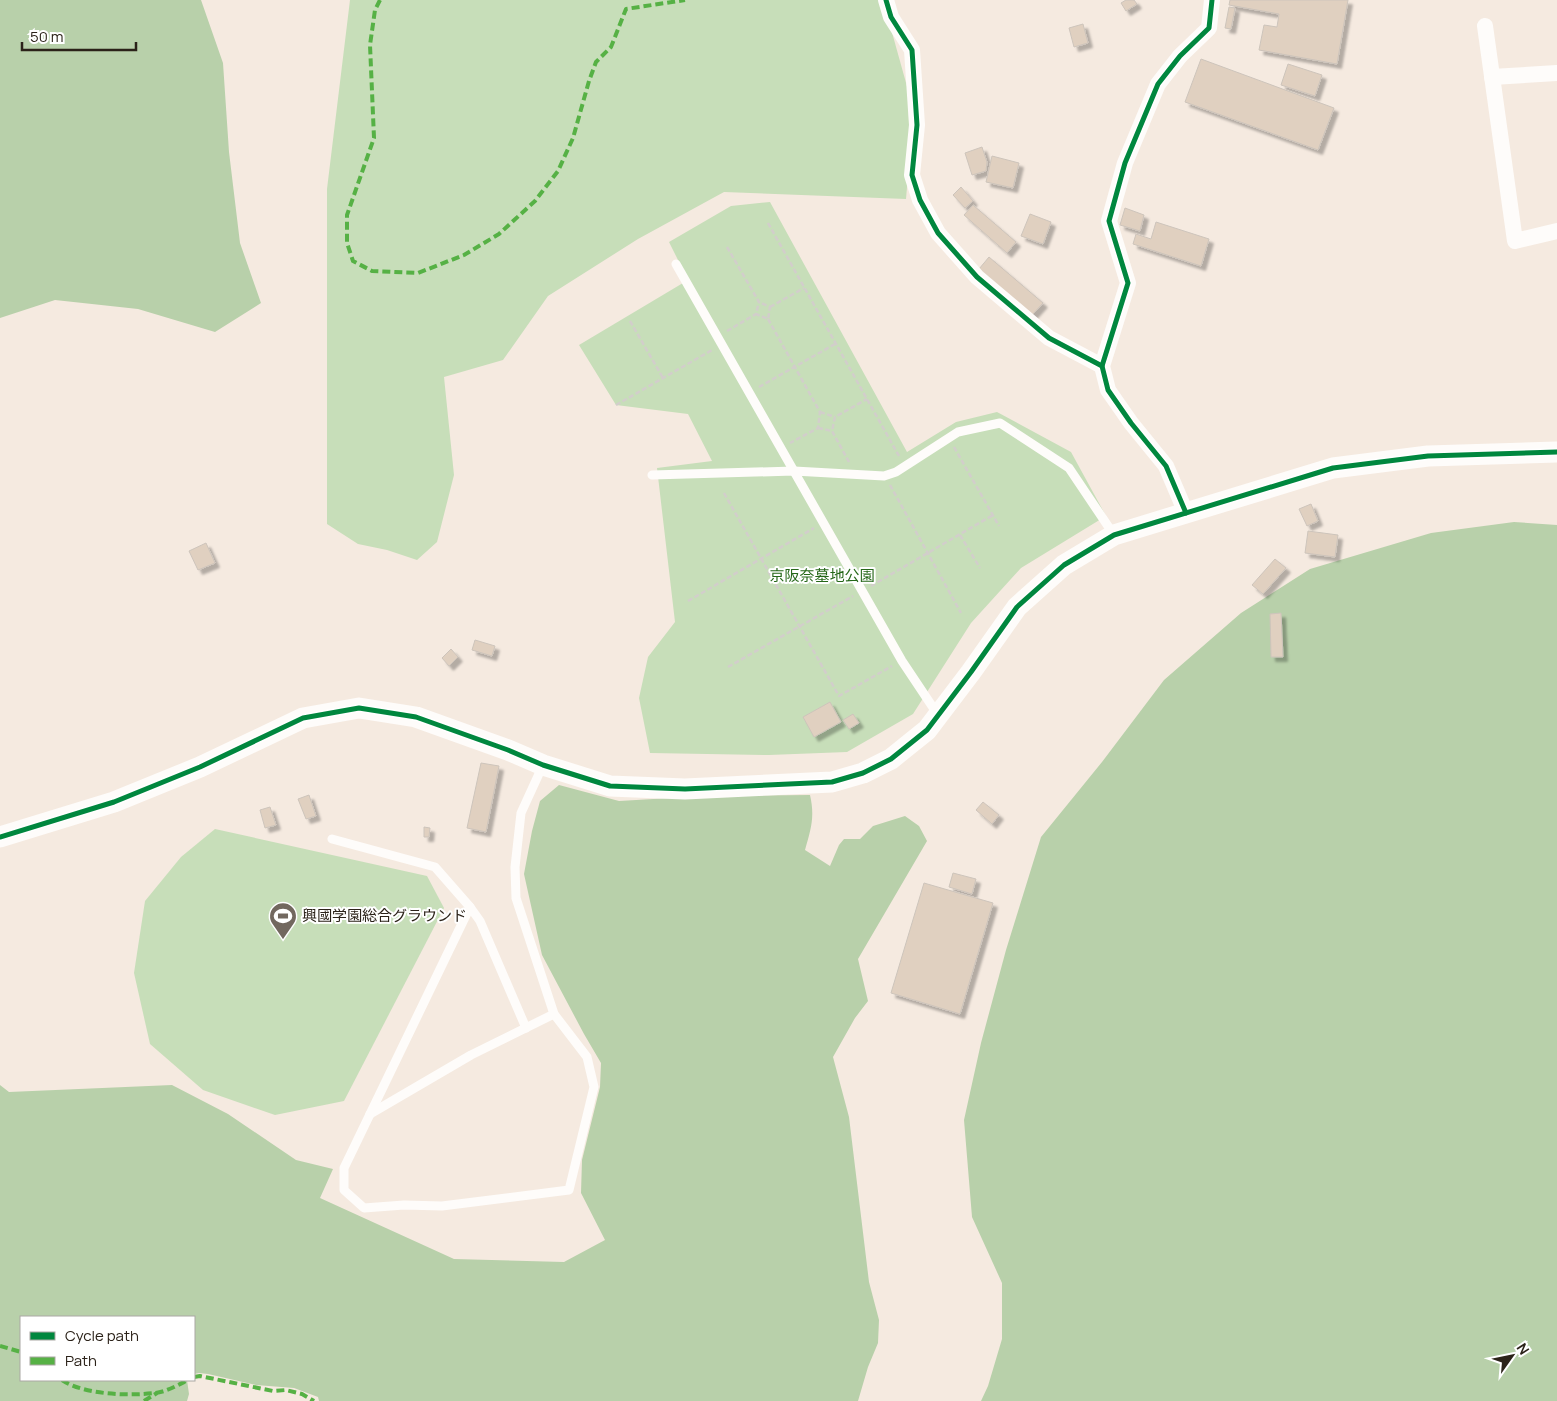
<svg xmlns="http://www.w3.org/2000/svg" width="1557" height="1401" viewBox="0 0 1557 1401" font-family="Manrope,'Noto Sans JP',sans-serif">
  <defs>
    <filter id="shadow"><feDropShadow dx="4.5" dy="4.5" stdDeviation="1" flood-color="#0004"/></filter>
  </defs>
  <rect width="100%" height="100%" fill="#f5eae0"/>
  <!-- green -->
  <g fill="#c7deb9">
    <path d="M350 0H883L908 90 910 152 906 199 724 192 638 239 548 296 503 360 444 377 454 475 437 542 417 560 387 550 358 544 327 524V189Z"/>
    <path d="M770 202 907 452 956 422 997 412 1071 452 1106 516 1021 568 971 623 913 714 847 752 769 755 650 753 639 698 648 657 675 622 657 468 712 461 688 414 616 405 579 345 688 280 669 242 731 206Z"/>
    <path d="M215 829 427 876 444 908 344 1101 275 1115 203 1090 150 1044 134 973 145 901 181 857Z"/>
  </g>
  <!-- forest -->
  <g fill="#b8d0aa">
    <path d="M0 0H201L223 63 229 152 240 243 261 303 215 332 138 309 55 300 0 318Z"/>
    <path d="M1514 522 1557 525V1401H981L988 1386 1002 1339V1283L972 1217 964 1120 981 1043 1006 950 1041 837 1102 762 1164 680 1241 613 1310 569 1431 533Z"/>
    <path d="M559 785 619 801 705 796 810 795C815 817 811 829 805 850L830 866 839 845 844 839H860L873 826 905 816 919 826 927 841 858 959 868 1001 855 1018 833 1057 849 1117 869 1282 879 1320 878 1343 868 1367 858 1401H319L318 1397 294 1388 256 1385 208 1374 199 1373 194 1374V1317H21V1380H187L189 1394 187 1401H0V1085L9 1092 172 1085 228 1114 296 1160 333 1169 320 1198 454 1259 564 1262 605 1240 581 1193 582 1160 600 1087 601 1063 584 1034 542 955 524 874 532 831 540 801Z"/>
  </g>
  <!-- building -->
  <g fill="#e0d0c0" stroke="#cdc4bb" filter="url(#shadow)">
    <path d="M1126 0H1134L1137 4 1126 11 1121 3Z"/>
    <path d="M1230 0H1348L1337 64 1259 50 1264 25 1277 27 1279 14 1229 5Z"/>
    <path d="M1229 7 1235 8 1231 29 1225 28Z"/>
    <path d="M1083 24 1088 43 1074 47 1069 28Z"/>
    <path d="M1201 59 1334 108 1318 150 1185 102Z"/>
    <path d="M1288 64 1322 75 1315 96 1281 85Z"/>
    <path d="M982 147 987 162 986 171 972 175 965 153Z"/>
    <path d="M992 156 1019 163 1013 188 986 182Z"/>
    <path d="M961 187 973 201 965 208 953 195Z"/>
    <path d="M973 205 1016 242 1007 253 964 215Z"/>
    <path d="M1125 208 1144 215 1140 231 1120 225Z"/>
    <path d="M1030 214 1051 222 1043 244 1021 236Z"/>
    <path d="M1156 222 1209 239 1201 266 1133 244 1136 234 1151 239Z"/>
    <path d="M989 257 1043 303 1032 315 979 269Z"/>
    <path d="M1311 504 1318 521 1307 526 1299 509Z"/>
    <path d="M1308 531 1338 535 1335 557 1305 553Z"/>
    <path d="M206 543 215 563 198 570 189 551Z"/>
    <path d="M1275 559 1286 568 1263 594 1252 585Z"/>
    <path d="M1281 613 1283 657H1271L1270 614Z"/>
    <path d="M475 640 495 646 492 656 472 650Z"/>
    <path d="M451 649 458 657 449 666 442 658Z"/>
    <path d="M830 702 841 722 814 737 803 717Z"/>
    <path d="M853 714 859 723 849 729 843 720Z"/>
    <path d="M481 763 499 766 486 832 467 828Z"/>
    <path d="M309 795 316 816 306 819 298 799Z"/>
    <path d="M983 802 999 815 992 824 976 810Z"/>
    <path d="M270 807 276 825 265 828 260 810Z"/>
    <path d="M424 827 430 828 429 837H424Z"/>
    <path d="M953 873 976 879 972 894 949 887Z"/>
    <path d="M924 883 993 903 960 1014 891 993Z"/>
  </g>
  <g fill="none" stroke-linecap="round" stroke-linejoin="round">
    <!-- path -->
    <g stroke="#d2cecb" stroke-width="2.5" stroke-dasharray="5 2.5" stroke-linecap="butt">
      <path d="M768 223 899 456"/>
      <path d="M727 247 759 302 756 314 768 319 770 307 759 302"/>
      <path d="M770 307 804 288"/>
      <path d="M768 319 820 412 818 428 790 443"/>
      <path d="M630 321 663 378"/>
      <path d="M727 331 756 314"/>
      <path d="M759 387 835 344"/>
      <path d="M616 405 712 350"/>
      <path d="M820 412 835 417"/>
      <path d="M818 428 832 431"/>
      <path d="M954 447 999 526"/>
      <path d="M849 462 832 431 835 417 867 399"/>
      <path d="M890 485 961 613"/>
      <path d="M724 493 839 696 892 666"/>
      <path d="M960 535 980 568"/>
      <path d="M871 586 993 515"/>
      <path d="M688 601 814 528"/>
      <path d="M728 667 853 596"/>
    </g>
    <!-- service -->
    <g stroke="#fefcfa" stroke-width="9">
      <path d="M676 264 902 661 938 715"/>
      <path d="M652 475 794 471 884 476 896 472 958 432 1000 423 1069 468 1114 535"/>
      <path d="M332 839 435 867 470 907 344 1168V1190L364 1208 404 1205 442 1206 569 1190 594 1087 587 1057 554 1014 516 898 515 867 521 813 543 765"/>
      <path d="M470 907 480 921 526 1028"/>
      <path d="M370 1114 471 1055 554 1014"/>
    </g>
    <!-- minor -->
    <g stroke="#fefcfa" stroke-width="16">
      <path d="M886 0 891 17 912 50 917 125 912 175 920 200 938 233 977 277 1049 338 1102 366"/>
      <path d="M1485 26 1515 241 1557 231"/>
      <path d="M1492 77 1557 73"/>
      <path d="M1186 513 1166 466 1131 423 1108 390 1102 366 1128 283 1109 221 1125 163 1158 84 1180 56 1209 28 1212 0"/>
    </g>
    <!-- tertiary -->
    <path stroke="#fefcfa" stroke-width="21" d="M0 837 114 802 200 767 303 718 359 708 416 717 508 750 543 765 610 786 685 789 832 782 863 773 891 759 927 730 971 672 1017 607 1064 565 1114 535 1333 468 1428 456 1557 452"/>
    <!-- quiet -->
    <g stroke="#56b145" stroke-width="4" stroke-dasharray="8 4" stroke-linecap="butt">
      <path d="M380 0 375 10 370 45 374 138 347 215V243L353 261 372 271 418 273 464 255 499 234 535 201 558 171 573 138 589 81 596 62 611 47 626 9 685 0"/>
      <path d="M0 1346 21 1352"/>
      <path d="M194 1377 200 1376 273 1391 286 1390 302 1394 314 1401"/>
      <path d="M62 1380C84 1395 129 1396 155 1393 166 1392 178 1385 188 1380"/>
      <path d="M144 1401 157 1393"/>
    </g>
    <!-- cycleway casing -->
    <g stroke="#fff" stroke-width="8">
      <g id="cycleway">
        <path d="M886 0 891 17 912 50 917 125 912 175 920 200 938 233 977 277 1049 338 1102 366"/>
        <path d="M1186 513 1166 466 1131 423 1108 390 1102 366 1128 283 1109 221 1125 163 1158 84 1180 56 1209 28 1212 0"/>
        <path d="M0 837 114 802 200 767 303 718 359 708 416 717 508 750 543 765 610 786 685 789 832 782 863 773 891 759 927 730 971 672 1017 607 1064 565 1114 535 1333 468 1428 456 1557 452"/>
      </g>
    </g>
    <!-- cycleway -->
    <use href="#cycleway" stroke="#00873e" stroke-width="5"/>
  </g>
  <!-- icons -->
  <defs>
    <g id="stadium-pin" transform="scale(1.4375)"><path d="M0 17L-7.5 6A9.5 9.5 0 1 1 7.5 6Z" fill="#72685f" stroke="#fff"/><path d="M0-5a6.5 5 0 1 0 0 10a6.5 5 0 1 0 0-10ZM-3.5-1.8h7v3.6h-7Z" fill="#fff"/></g>
  </defs>
  <g fill-rule="evenodd">
    <use href="#stadium-pin" x="283" y="916"/>
  </g>
  <g text-anchor="middle" stroke-width="4" stroke-linejoin="round" paint-order="stroke">
    <!-- park labels -->
    <g font-size="15" fill="#256718" stroke="#fff">
      <text x="822" y="581">京阪奈墓地公園</text>
    </g>
    <!-- poi labels -->
    <g font-size="15" fill="#2b2219" stroke="#fff" text-anchor="start">
      <text x="302" y="921">興國学園総合グラウンド</text>
    </g>
  </g>
  <!-- legend -->
  <rect x="20" y="1316" width="175" height="65" fill="#ffffff" stroke="#aaa7a3"/>
  <rect x="30" y="1332" width="25" height="8" fill="#00873e" stroke="#aaa7a3"/>
  <text x="65" y="1341" font-size="15" fill="#2b2219">Cycle path</text>
  <rect x="30" y="1357" width="25" height="8" fill="#56b145" stroke="#aaa7a3"/>
  <text x="65" y="1366" font-size="15" fill="#2b2219">Path</text>
  <!-- north arrow -->
  <g transform="translate(1512 1356) rotate(57)" stroke="#ffffff" stroke-width="4" paint-order="stroke">
  <path d="M0-4L9 19L0 12L-9 19Z" fill="#2b2219"/>
  <text y="-8" font-size="14" font-weight="bold" text-anchor="middle" fill="#2b2219">N</text>
  </g>
  <!-- scale -->
  <path d="M22 42v8h114v-8" fill="none" stroke="#2b2219" stroke-width="2.5"/>
  <text x="30" y="42" font-size="15" fill="#2b2219" stroke="#ffffff" stroke-width="4" paint-order="stroke">50 m</text>
</svg>
